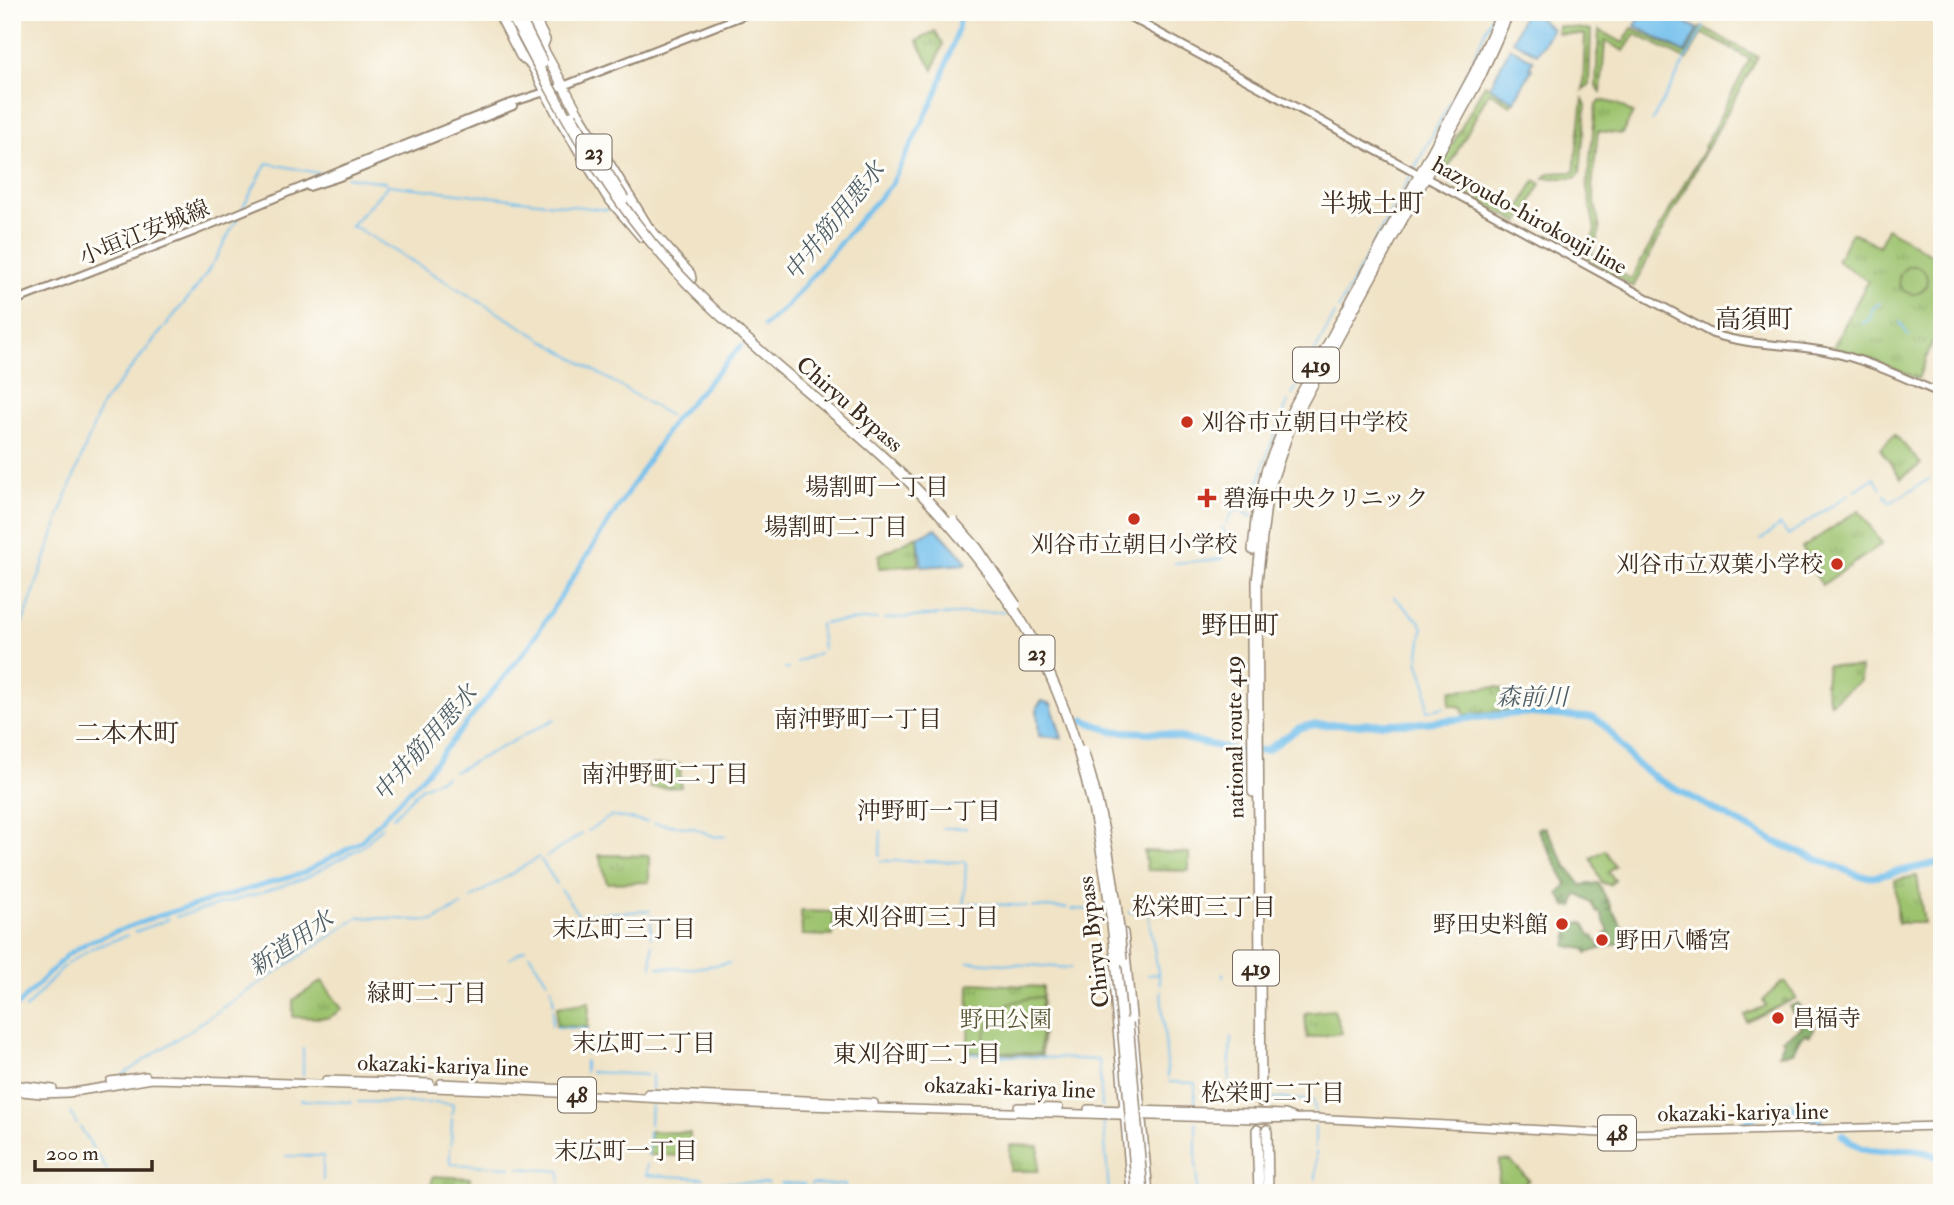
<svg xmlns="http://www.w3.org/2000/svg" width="1954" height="1205" viewBox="0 0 1954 1205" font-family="'IM FELL Double Pica','Noto Serif JP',serif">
  <defs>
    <pattern id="grass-tufts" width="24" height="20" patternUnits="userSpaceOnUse" patternTransform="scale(1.75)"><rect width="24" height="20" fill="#9dc36e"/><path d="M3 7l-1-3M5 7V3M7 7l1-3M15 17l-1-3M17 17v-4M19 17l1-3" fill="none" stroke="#819f5a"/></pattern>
    <pattern id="forest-firs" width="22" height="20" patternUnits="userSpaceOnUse" patternTransform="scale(1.75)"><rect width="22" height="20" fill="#7ea961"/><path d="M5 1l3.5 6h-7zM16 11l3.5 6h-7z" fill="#688a4f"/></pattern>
    <pattern id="cemetery-stones" width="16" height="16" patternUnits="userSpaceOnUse" patternTransform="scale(1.75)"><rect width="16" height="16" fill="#9dc36e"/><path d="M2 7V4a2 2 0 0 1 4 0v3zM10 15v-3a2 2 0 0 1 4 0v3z" fill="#819f5a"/></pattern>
  </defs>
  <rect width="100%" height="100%" fill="#fdfcf7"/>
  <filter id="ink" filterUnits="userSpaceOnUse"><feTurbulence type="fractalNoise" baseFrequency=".0143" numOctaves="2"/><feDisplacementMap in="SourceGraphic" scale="14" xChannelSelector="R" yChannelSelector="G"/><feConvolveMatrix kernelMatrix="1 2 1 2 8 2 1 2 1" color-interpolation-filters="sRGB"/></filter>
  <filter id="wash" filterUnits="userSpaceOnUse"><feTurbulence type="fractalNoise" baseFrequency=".00686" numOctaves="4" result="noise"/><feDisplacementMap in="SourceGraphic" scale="28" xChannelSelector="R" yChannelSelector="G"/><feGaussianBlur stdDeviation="1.57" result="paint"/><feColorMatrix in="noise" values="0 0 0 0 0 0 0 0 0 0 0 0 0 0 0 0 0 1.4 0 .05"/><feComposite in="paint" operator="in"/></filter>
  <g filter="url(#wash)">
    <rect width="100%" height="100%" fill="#f0e3c6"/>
    <!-- grass -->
    <g fill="url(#grass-tufts)" stroke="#6c7646" stroke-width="2">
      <path d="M1558 26 1591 30 1589 84 1583 90 1585 35 1557 33Z"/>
      <path d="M1701 27 1758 57 1707 149 1704 147 1750 59 1702 33 1687 60 1635 34 1624 51 1605 41 1601 92 1596 86 1599 30 1623 43 1632 28 1686 54Z"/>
      <path d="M935 31 943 44 933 70 917 41Z"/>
      <path d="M1485 84 1513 102 1510 105 1489 92 1446 172 1516 215 1535 180 1541 184 1519 223 1436 174Z"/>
      <path d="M1583 99 1586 105 1580 173 1576 178H1544L1549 173 1574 172Z"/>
      <path d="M1601 100 1617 104 1633 113 1622 134 1598 131 1592 187 1600 230 1591 256 1631 279 1704 149 1706 150 1633 287 1590 260 1587 252 1595 230 1587 188 1596 105Z"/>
      <path d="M1887 228 1942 261V317L1918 379 1876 361 1833 347 1868 281 1837 261 1852 232 1879 246Z"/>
      <path d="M1895 435 1921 464 1901 478 1880 449Z"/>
      <path d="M1859 510 1882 544 1822 585 1806 560 1809 558 1802 548Z"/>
      <path d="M917 536 919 565 879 568V555Z"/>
      <path d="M1827 665 1861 668 1860 681 1830 703 1825 685Z"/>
      <path d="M1497 687 1538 701 1542 704 1540 710 1516 709 1464 715 1462 707 1449 705 1451 690Z"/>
      <path d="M680 764 681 787 650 788 651 765Z"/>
      <path d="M1605 850 1615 866 1608 873 1615 880 1610 885 1602 883 1591 858Z"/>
      <path d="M1144 851 1189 853V871L1147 870Z"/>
      <path d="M599 855 649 856V882L607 883Z"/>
      <path d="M1917 876 1924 923H1898L1895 880Z"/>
      <path d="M801 911 834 912 833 936 802 935Z"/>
      <path d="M322 981 342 1009 329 1018 293 1017V1000Z"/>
      <path d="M972 983 1043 987 1042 1055 968 1052 969 985Z"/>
      <path d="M589 1002 588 1027 556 1026 557 1007Z"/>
      <path d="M1334 1010 1342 1033 1307 1038 1305 1013Z"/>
      <path d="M650 1131 690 1133V1156L648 1155Z"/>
      <path d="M1010 1145 1039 1146 1038 1171H1010Z"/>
      <path d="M1500 1160 1511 1161 1529 1180 1515 1190 1498 1189Z"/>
      <path d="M433 1176 470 1178V1193H430Z"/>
    </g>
    <!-- forest -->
    <g fill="url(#forest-firs)" stroke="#5c6a40" stroke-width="2">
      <path d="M1540 827 1541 829 1545 827 1567 867 1581 885 1598 883 1611 907 1606 910 1611 908 1630 940 1587 953 1585 949 1566 946 1570 926 1575 923H1584L1590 935 1594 936 1600 947 1609 943 1605 934 1609 932 1600 912 1597 913 1592 903 1577 894 1573 907 1566 906 1559 894 1567 884 1537 829Z"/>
      <path d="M1798 1003 1815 1026 1810 1036 1806 1034 1800 1038 1793 1052 1778 1054 1784 1042 1782 1039 1802 1027 1789 1007Z"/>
    </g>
    <!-- cemetery -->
    <path fill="url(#cemetery-stones)" stroke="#6c7646" stroke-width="2" d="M1782 982H1786L1796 998 1747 1022 1745 1015 1766 1006 1763 1000Z"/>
    <!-- garden -->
    <g fill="#9dc36e" stroke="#6c7646" stroke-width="2">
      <circle cx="1913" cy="280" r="14"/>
      <path d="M1042 997 1040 1054 983 1051C984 1013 1006 999 1042 997Z"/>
    </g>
    <!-- water -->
    <g fill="#73c0ed" stroke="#577586" stroke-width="2">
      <path d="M1524 12H1532L1552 29 1537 54 1513 41Z"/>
      <path d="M1643 12H1666L1698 29 1685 53 1635 26Z"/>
      <path d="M1510 47 1533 60 1529 68 1532 69 1514 101 1490 87Z"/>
      <path d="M936 528 967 562 966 564 922 567 918 537Z"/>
      <path d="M1042 701 1051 704 1062 738 1039 736 1037 707Z"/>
    </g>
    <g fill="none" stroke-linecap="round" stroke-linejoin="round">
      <!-- stream -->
      <g stroke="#73c0ed" stroke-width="2">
        <path d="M1652 121 1704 26"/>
        <path d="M346 177 386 182 388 185 608 210"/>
        <path d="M387 186 350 227H355L670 416"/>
        <path d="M242 209 267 163 323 174"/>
        <path d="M1338 309 1470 66 1493 12"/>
        <path d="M1900 322 1909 337"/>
        <path d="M1862 323 1869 320 1873 308 1880 303"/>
        <path d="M1292 395 1335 314"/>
        <path d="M1935 475 1942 471"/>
        <path d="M1854 491 1874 478 1881 489"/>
        <path d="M1885 495 1890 503 1929 479"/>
        <path d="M1252 508 1265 460 1288 402"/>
        <path d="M1226 523 1233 512 1241 509 1251 517V514"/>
        <path d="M1761 540 1780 525 1788 535 1849 494"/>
        <path d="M1175 563 1222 559 1227 536 1222 527"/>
        <path d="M1394 597 1420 622 1423 628 1418 660 1426 685 1427 711 1444 707"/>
        <path d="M942 615 1004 611"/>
        <path d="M884 619 939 615"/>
        <path d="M824 623 877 619"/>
        <path d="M820 624 823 649"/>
        <path d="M12 645 27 612 66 497 102 404 198 286 215 260 238 217"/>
        <path d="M797 662 819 653"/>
        <path d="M785 669H789"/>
        <path d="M454 772 555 719"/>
        <path d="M393 817 421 788 446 776"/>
        <path d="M654 823 693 828 716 837 726 836"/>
        <path d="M942 828H966"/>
        <path d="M588 831 611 816 647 822"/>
        <path d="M362 847 382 827"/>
        <path d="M880 855 881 831"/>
        <path d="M546 857 582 834"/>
        <path d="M541 860 557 884"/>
        <path d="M880 861H919"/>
        <path d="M923 861 966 862 964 903"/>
        <path d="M561 890 578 914"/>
        <path d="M263 892 305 878 360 848"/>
        <path d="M470 899 539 857"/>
        <path d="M971 903 1027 906"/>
        <path d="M1032 907 1067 908"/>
        <path d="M1072 909 1098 910"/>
        <path d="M1129 912 1148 913 1160 984"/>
        <path d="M585 914 650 911"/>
        <path d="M651 916V937"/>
        <path d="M176 917 260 893"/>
        <path d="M135 932 169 919"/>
        <path d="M652 944V967"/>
        <path d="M90 949 128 935"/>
        <path d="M529 954 547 981"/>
        <path d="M509 959 525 949"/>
        <path d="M969 962 1025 965"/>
        <path d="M67 964 87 951"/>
        <path d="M1028 965 1071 968"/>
        <path d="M658 967 688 969 730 963"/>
        <path d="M1223 973V977"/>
        <path d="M1148 975 1157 974"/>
        <path d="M551 987 554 1004"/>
        <path d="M1161 991 1168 1077"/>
        <path d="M222 1008 359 917 433 921 462 905"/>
        <path d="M25 1009 64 966"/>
        <path d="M12 1022 16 1018"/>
        <path d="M197 1025 220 1010"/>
        <path d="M552 1026 553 1009"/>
        <path d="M557 1027 588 1029"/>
        <path d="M586 1054 587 1034"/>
        <path d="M969 1054 1099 1060 1102 1107"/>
        <path d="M585 1072V1061"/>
        <path d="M591 1072 647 1075"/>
        <path d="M122 1075 195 1027"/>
        <path d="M303 1075V1049"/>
        <path d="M1229 1080 1231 1037"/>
        <path d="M1169 1082 1195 1083V1106"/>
        <path d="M1230 1084V1097L1250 1098"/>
        <path d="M652 1089V1075"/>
        <path d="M1271 1098 1307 1100"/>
        <path d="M301 1100 351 1102"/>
        <path d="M1313 1100 1315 1112"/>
        <path d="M358 1102 430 1103"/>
        <path d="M434 1103 453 1104 452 1115"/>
        <path d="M70 1113 77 1124"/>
        <path d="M1103 1116 1109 1193"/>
        <path d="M1196 1122V1169"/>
        <path d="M650 1125 651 1102"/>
        <path d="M1315 1126V1147"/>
        <path d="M80 1127 93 1148"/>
        <path d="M451 1145 452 1119"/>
        <path d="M450 1149V1164L511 1167"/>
        <path d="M1316 1152V1179"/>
        <path d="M97 1154 107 1170"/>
        <path d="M648 1155 649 1131"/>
        <path d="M286 1156H323V1180"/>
        <path d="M647 1164 646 1175 704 1178"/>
        <path d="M519 1168 560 1171V1181"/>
        <path d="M709 1182 769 1183"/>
        <path d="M781 1183 805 1184"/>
        <path d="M811 1184 845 1185V1193"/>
        <path d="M356 1187H370V1193"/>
        <path d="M559 1193 560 1185"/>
        <path d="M1197 1193V1174"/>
        <path d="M1316 1193V1186"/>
      </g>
      <!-- canal -->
      <g stroke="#73c0ed" stroke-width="4.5">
        <path d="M764 326 788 305 860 219 891 185 936 95 958 30 960 12"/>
        <path d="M12 1011 67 955 88 942 158 916 303 873 360 842 426 773 529 646 674 420 741 346"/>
      </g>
      <!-- river -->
      <g stroke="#73c0ed" stroke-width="7">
        <path d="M1084 720 1111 731 1161 733 1242 752 1267 750 1299 728 1312 725 1418 723 1522 713 1594 718 1604 725 1635 763 1659 780 1775 842 1860 876 1873 877 1942 862"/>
        <path d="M1744 1124 1762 1111 1789 1105 1820 1122"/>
        <path d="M1842 1135C1874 1162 1880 1146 1915 1150 1924 1151 1933 1155 1942 1158"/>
      </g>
    </g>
  </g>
  <g filter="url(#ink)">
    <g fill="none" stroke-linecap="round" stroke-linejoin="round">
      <!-- highway-tunnel -->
      <path stroke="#ccbea4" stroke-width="9" stroke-dasharray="9 4.5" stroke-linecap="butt" d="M1261 1101 1262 1130"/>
      <!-- secondary casing -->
      <g stroke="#968672" stroke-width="10">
        <g id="secondary">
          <path d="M1121 12 1713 334C1750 346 1788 344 1825 351 1866 359 1904 378 1942 394"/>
          <path d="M309 187 337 178 513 106"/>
          <path d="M12 302 198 230 376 156 505 105 563 86 752 12"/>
        </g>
      </g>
      <!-- primary casing -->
      <g stroke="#968672" stroke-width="10">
        <g id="primary">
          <path d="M326 1080 430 1083"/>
          <path d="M110 1081 146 1076"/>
          <path d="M441 1083 569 1089"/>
          <path d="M12 1084 53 1089"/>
          <path d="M12 1091 41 1094 68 1093 152 1079 228 1081 519 1091 771 1105 1254 1119 1312 1118 1620 1134 1942 1126"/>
          <path d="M648 1093 874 1103"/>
          <path d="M1018 1107 1059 1108"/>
          <path d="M1088 1109 1254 1113 1285 1114 1293 1117"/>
        </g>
      </g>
      <!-- highway casing -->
      <g stroke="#968672" stroke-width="12">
        <g id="highway">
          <path d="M498 12 521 56 532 65 561 121 607 196 642 237"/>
          <path d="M523 12 542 47"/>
          <path d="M531 12 545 40 542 47 578 113 648 227 690 274 691 279"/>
          <path d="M1253 550 1256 520 1266 471 1287 420 1474 74 1502 12"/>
          <path d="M1252 627 1253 792"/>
          <path d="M1123 933 1148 1193"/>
          <path d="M1113 968 1132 1193"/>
          <path d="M1261 1101 1257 581 1267 495 1288 433 1302 404 1480 77 1509 12"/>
          <path d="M1257 1130 1259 1193"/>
          <path d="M1267 1130 1268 1193"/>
        </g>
      </g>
      <!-- secondary -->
      <use href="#secondary" stroke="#fff" stroke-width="6"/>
      <!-- primary -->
      <use href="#primary" stroke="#fff" stroke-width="7"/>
      <!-- highway -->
      <use href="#highway" stroke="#fff" stroke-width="9"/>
      <!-- highway-bridge casing -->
      <g stroke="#968672" stroke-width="12" stroke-linecap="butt">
        <g id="highway-bridge">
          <path d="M510 12C565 118 613 210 699 295 757 352 823 402 883 457 936 505 984 562 1022 622 1093 738 1109 880 1121 1012 1126 1072 1132 1132 1137 1193"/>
          <path d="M518 14 543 63"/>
          <path d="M571 116 624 199"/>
          <path d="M953 521 977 548 1016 605"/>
          <path d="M1083 751C1105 819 1116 889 1122 960"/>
          <path d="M1128 1023 1143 1193"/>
        </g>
      </g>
      <!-- highway-bridge -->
      <use href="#highway-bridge" stroke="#fff" stroke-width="9"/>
    </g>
  </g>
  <!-- markers -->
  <g fill="#c8321e" stroke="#fdfcf7" stroke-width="2.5">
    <circle cx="1187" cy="422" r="7"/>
    <path d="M1203.5 487.5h7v7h7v7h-7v7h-7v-7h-7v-7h7z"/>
    <circle cx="1134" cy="519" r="7"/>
    <circle cx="1837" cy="564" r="7"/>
    <circle cx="1562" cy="924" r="7"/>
    <circle cx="1602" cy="940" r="7"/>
    <circle cx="1778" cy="1018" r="7"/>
  </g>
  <g text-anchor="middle" stroke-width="6" stroke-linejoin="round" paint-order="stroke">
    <!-- shield labels -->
    <g fill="#fdfcf7" stroke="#75695f" stroke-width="2">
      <rect x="576.5" y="134.5" width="35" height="35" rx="5"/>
      <rect x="1293" y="347.5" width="46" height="35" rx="5"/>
      <rect x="1019.5" y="635.5" width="35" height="35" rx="5"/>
      <rect x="1233" y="950.5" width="46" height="35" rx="5"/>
      <rect x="558" y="1077.5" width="38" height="35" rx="5"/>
      <rect x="1598" y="1115.5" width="38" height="35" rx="5"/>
    </g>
    <g font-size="21" font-weight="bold" fill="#3b2a1e">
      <text x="594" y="159">23</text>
      <text x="1316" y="372">419</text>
      <text x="1037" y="660">23</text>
      <text x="1256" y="975">419</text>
      <text x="577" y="1102">48</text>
      <text x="1617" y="1140">48</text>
    </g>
    <!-- street labels -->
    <g font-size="23" fill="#3b2a1e" stroke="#fdfcf7">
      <text transform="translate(1530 215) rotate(29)" y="8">hazyoudo-hirokouji line</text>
      <text transform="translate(144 232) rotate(-22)" y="8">小垣江安城線</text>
      <text transform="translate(850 404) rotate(41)" y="8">Chiryu Bypass</text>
      <text transform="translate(1234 737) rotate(-91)" y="8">national route 419</text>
      <text transform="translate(1093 942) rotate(-97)" y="8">Chiryu Bypass</text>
      <text transform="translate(443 1065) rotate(2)" y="8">okazaki-kariya line</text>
      <text transform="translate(1010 1087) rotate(2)" y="8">okazaki-kariya line</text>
      <text transform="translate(1743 1112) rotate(-1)" y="8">okazaki-kariya line</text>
    </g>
    <!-- poi labels -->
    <g font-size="23" fill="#3b2a1e" stroke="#fdfcf7" text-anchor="start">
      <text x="1201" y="430">刈谷市立朝日中学校</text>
      <text x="1223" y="506">碧海中央クリニック</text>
      <text x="1134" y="552" text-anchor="middle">刈谷市立朝日小学校</text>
      <text x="1823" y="572" text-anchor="end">刈谷市立双葉小学校</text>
      <text x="1548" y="932" text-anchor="end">野田史料館</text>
      <text x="1616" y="948">野田八幡宮</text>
      <text x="1792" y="1026">昌福寺</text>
    </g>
    <!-- park labels -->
    <g font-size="23" fill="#585836" stroke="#fdfcf7">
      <text x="1006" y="1027">野田公園</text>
    </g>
    <!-- water labels -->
    <g font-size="24" font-style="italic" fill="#4f5e66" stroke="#fdfcf7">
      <text transform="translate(834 221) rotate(-51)" y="8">中井筋用悪水</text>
      <text x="1532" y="705">森前川</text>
      <text transform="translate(425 743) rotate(-49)" y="8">中井筋用悪水</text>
      <text transform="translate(291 943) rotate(-34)" y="8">新道用水</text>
    </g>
    <!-- neighbourhood labels -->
    <g font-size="24" fill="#3b2a1e" stroke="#fdfcf7">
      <text x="877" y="495">場割町一丁目</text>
      <text x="836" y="535">場割町二丁目</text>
      <text x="858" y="727">南沖野町一丁目</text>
      <text x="665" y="782">南沖野町二丁目</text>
      <text x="929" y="819">沖野町一丁目</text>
      <text x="1204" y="915">松栄町三丁目</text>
      <text x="915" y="925">東刈谷町三丁目</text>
      <text x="624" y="937">末広町三丁目</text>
      <text x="427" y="1001">緑町二丁目</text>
      <text x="644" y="1051">末広町二丁目</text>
      <text x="917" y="1062">東刈谷町二丁目</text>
      <text x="1273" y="1101">松栄町二丁目</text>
      <text x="626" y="1159">末広町一丁目</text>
    </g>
    <!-- quarter labels -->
    <g font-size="26" fill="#3b2a1e" stroke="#fdfcf7">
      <text x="1372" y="212">半城土町</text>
      <text x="1754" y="328">高須町</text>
      <text x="1240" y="634">野田町</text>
      <text x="127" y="742">二本木町</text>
    </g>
  </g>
  <!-- margin -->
  <rect width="1954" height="1205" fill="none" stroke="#fdfcf7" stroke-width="42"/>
  <!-- scale -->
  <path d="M35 1160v10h117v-10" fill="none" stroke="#3b2a1e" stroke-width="3.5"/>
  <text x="46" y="1160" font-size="21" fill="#3b2a1e" stroke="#fdfcf7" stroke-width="5" paint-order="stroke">200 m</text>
</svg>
